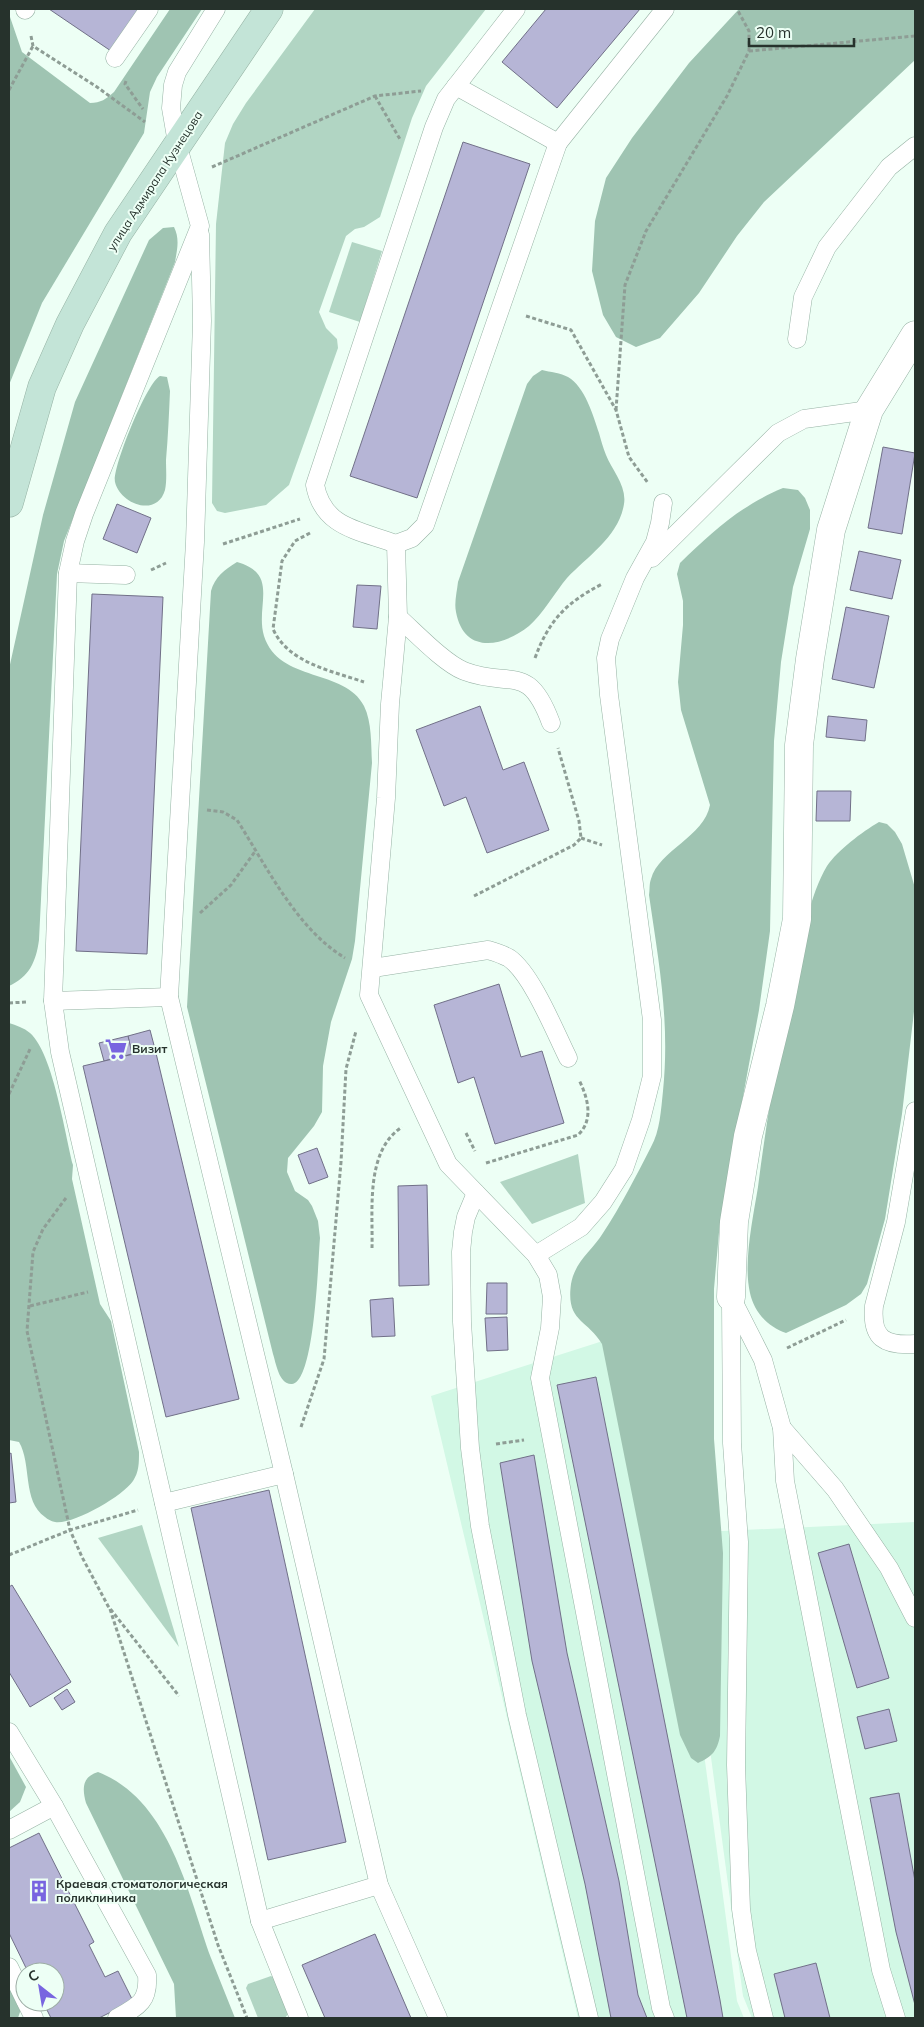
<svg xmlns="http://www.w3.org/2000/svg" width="924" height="2027" viewBox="0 0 924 2027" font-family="Mulish,sans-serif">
  <rect width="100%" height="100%" fill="#edfff5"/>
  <!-- built -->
  <g fill="#d2f8e5">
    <path d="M631 1332 685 1611 737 2001 744 2018H578L431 1396Z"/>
    <path d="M915 1522V2018H752L743 1996 681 1533Z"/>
  </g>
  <!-- green -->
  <g fill="#b1d5c3">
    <path d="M315 9H486L426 86 412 118 380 217 364 227 355 229 346 236 319 312 326 328 337 339 338 348 289 485 266 505 225 513 217 511 212 503 216 224 225 143 233 124 246 103Z"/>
    <path d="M352 242 382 251 360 322 329 312Z"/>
    <path d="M578 1154 585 1203 532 1224 500 1182Z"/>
    <path d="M142 1525 179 1647 98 1538Z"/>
    <path d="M271 1976 274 1978 288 2014 285 2018H258L246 1988 248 1984Z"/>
  </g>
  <!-- forest -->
  <g fill="#9fc4b2">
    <path d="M170 9H202L157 77 150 92 144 133 42 303 9 385V14L22 52 90 103C101 103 106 99 114 92Z"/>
    <path d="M739 9H915V60L764 202 737 236 699 293 660 338 636 347 616 337 603 315 592 271 595 221 606 178 632 138 689 63Z"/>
    <path d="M174 227C180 239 177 250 175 262L64 541 57 574 39 940C36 962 29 977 9 986V669L43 515 75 402 149 240 163 228Z"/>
    <path d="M542 370C550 372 561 373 568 377 585 387 593 415 599 433 601 440 603 448 606 455 612 470 627 486 624 504 619 536 588 556 567 578 556 591 542 615 529 626 503 647 464 655 456 612 454 603 457 591 458 582L527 384 533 376Z"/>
    <path d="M160 376 167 377 170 391C169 414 168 437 166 460 166 469 167 481 165 490 157 518 120 504 115 482 112 468 147 382 160 376Z"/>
    <path d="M783 488 798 490 805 498 810 510V529L793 587 781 662 774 741 770 931 759 1010 720 1221 714 1289V1439L723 1553 720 1736C717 1751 712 1757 698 1763L691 1758 680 1735 602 1344C586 1318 566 1322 571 1284 575 1261 592 1251 603 1233 621 1206 636 1176 651 1147 660 1131 661 1110 663 1091 670 1022 659 964 649 895 650 890 649 884 651 879 659 850 704 837 710 805L681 710 678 682 683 625V601L677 574 680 563C713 531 740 506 783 488Z"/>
    <path d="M237 562C280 574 255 606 264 636 279 683 345 668 364 706 372 722 371 745 372 763L355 941 352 959 331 1022 323 1066 322 1112 314 1126 288 1158 287 1172 295 1191 308 1200 312 1206 318 1221 320 1238C318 1260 315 1382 292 1384 279 1385 276 1363 273 1354L187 1007 211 591C215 577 224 570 237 562Z"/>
    <path d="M879 822 887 824 895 832 902 844 915 888V1003L902 1114 885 1219 867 1284 861 1294 846 1305 786 1333C768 1327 754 1312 750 1293 743 1263 753 1218 758 1187 767 1116 779 1045 794 975 801 943 810 894 827 866 838 850 862 832 879 822Z"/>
    <path d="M9 1023C16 1025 24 1028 30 1033 53 1053 65 1134 73 1165L72 1179 100 1304 111 1321 139 1452C139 1463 139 1472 133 1481 123 1496 73 1525 55 1522 53 1522 47 1519 45 1517 22 1501 32 1464 19 1442L9 1440Z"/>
    <path d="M9 1756 26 1787 20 1802 9 1812Z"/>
    <path d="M98 1772C170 1800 188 1894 211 1958 219 1978 227 1998 235 2018H176L174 1984 86 1803C82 1788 82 1777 98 1772Z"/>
    <path d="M9 1984 21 2009 18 2018H9Z"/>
  </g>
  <!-- building -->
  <g fill="#b6b5d6" stroke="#717088">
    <path d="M49 9H140L111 51Z"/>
    <path d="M546 9H640L557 108 502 62Z"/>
    <path d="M463 142 530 164 417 498 350 476Z"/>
    <path d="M883 447 915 453 902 534 868 528Z"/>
    <path d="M117 504 151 518 137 553 103 539Z"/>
    <path d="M859 551 901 560 892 599 850 590Z"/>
    <path d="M357 585 381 586 377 629 353 627Z"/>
    <path d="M92 594 163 597 147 954 76 951Z"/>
    <path d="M846 607 889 616 874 688 832 679Z"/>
    <path d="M480 706 503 770 524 762 549 830 487 853 466 797 444 806 416 730Z"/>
    <path d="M828 716 867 720 865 741 826 737Z"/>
    <path d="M817 791H851L850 821H816Z"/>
    <path d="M499 984 521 1057 542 1051 564 1123 495 1144 474 1077 458 1083 434 1005Z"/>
    <path d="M150 1030 155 1049 132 1054 128 1036Z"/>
    <path d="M128 1036 132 1054 104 1061 99 1043Z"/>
    <path d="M155 1049 239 1399 166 1417 83 1066Z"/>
    <path d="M317 1148 328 1177 309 1184 298 1155Z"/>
    <path d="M427 1185 429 1285 399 1286 398 1186Z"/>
    <path d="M487 1283H507V1314H486Z"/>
    <path d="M393 1298 395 1336 372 1337 370 1300Z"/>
    <path d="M507 1317 508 1350 487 1351 485 1318Z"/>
    <path d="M596 1377 720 2000 723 2018H687L557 1385Z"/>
    <path d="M11 1453 16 1502 9 1503V1454Z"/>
    <path d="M534 1455 567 1653 619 1881 638 1995 647 2018H611L585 1884 532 1661 500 1463Z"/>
    <path d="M269 1490 346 1842 268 1860 191 1508Z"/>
    <path d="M849 1544 889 1678 857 1688 818 1553Z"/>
    <path d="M12 1585 71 1682 30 1707 9 1672V1587Z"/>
    <path d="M67 1689 75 1702 62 1710 54 1698Z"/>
    <path d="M889 1709 897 1741 865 1749 857 1717Z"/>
    <path d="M899 1793 915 1881V2005L896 1932 870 1798Z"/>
    <path d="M39 1833 94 1942 89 1945 105 1977 118 1971 133 2001 99 2018H51L43 2002H55V1972H28L9 1933V1848Z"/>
    <path d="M375 1934 411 2018H325L302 1965Z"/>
    <path d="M816 1963 830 2018H785L774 1974Z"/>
  </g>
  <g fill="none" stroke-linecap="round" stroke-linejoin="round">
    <!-- lane casing -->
    <g stroke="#96b2a4" stroke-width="19">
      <g id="lane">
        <path d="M216 9 177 72 173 85 171 108 177 143 200 226 84 514 75 541 68 573 53 1001 60 1052 260 1921 299 2018"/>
        <path d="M516 9 446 99 434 127 315 485C323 528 359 530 396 544L398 617 390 704 386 798 369 995 448 1164 536 1255 548 1275 552 1297 550 1328 540 1378 661 2008 665 2018"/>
        <path d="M25 10 26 9"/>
        <path d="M115 58 149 9"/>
        <path d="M456 86 558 143 665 9"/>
        <path d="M200 234 202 321 195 542 169 997 284 1474 379 1885 438 2018"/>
        <path d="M797 339 803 297 827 247 889 167 915 146"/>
        <path d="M396 544 412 538 425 525 558 143"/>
        <path d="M652 558 778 433 804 419 869 410"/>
        <path d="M68 573 126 575"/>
        <path d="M398 617C415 632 444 663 464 671 511 689 528 661 551 723"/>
        <path d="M373 968 488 950C495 952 502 954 509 958 532 974 555 1032 568 1058"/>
        <path d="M53 1001 169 997"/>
        <path d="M915 1111 896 1222 874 1306C871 1339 885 1346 915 1344"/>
        <path d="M476 1193 466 1217 463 1232 461 1252 462 1322 470 1448 480 1526 517 1715 589 2018"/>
        <path d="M536 1255 581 1227 603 1202 624 1169 641 1120 652 1076V1020L609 695 606 658 610 639 635 578 655 542 660 523 663 503"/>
        <path d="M731 1297 763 1360 782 1428 785 1481 881 1970 896 2018"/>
        <path d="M731 1302 732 1443 739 1542 736 1765 741 1909 747 1951 764 2018"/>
        <path d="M782 1428 835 1489 889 1568 915 1618"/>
        <path d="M164 1503 284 1474"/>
        <path d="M9 1732 54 1806 147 1975C149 2001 139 2006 117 2018"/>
        <path d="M9 1830 54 1806"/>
        <path d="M260 1921 379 1885"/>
        <path d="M9 1967 25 2000"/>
        <path d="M26 2002 34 2018"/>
      </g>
    </g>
    <!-- street casing -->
    <g stroke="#96b2a4" stroke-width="29">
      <path id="street" d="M731 1297 734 1222 748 1136 780 1006 797 919 799 745 810 659 831 530 869 410 915 335"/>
    </g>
    <!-- secondary casing -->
    <g stroke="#96b2a4" stroke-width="29">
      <path id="secondary" d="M9 503 42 387 70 324 118 233 269 9"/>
    </g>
    <!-- path -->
    <g stroke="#8e9d95" stroke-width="3" stroke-dasharray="4 2.5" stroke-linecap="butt">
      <path d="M31 36 33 46 97 87 145 122"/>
      <path d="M749 51 915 36"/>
      <path d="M126 81 125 84 143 109"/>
      <path d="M9 90 33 46"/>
      <path d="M375 96 401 141"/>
      <path d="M212 167 375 96 421 91"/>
      <path d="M526 316 571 330 616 410 629 457 648 483"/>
      <path d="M616 410 625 285 646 231 727 96 749 51V31L737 9"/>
      <path d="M310 533 295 541 282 561 273 629C288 663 332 671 364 682"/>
      <path d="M223 544 300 519"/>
      <path d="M151 570 166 563"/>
      <path d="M535 658C549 620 566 603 602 584"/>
      <path d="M207 810 223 812 237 820C267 867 296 928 345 958"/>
      <path d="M581 838 602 845"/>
      <path d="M474 896 574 845 581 838 579 821 558 748"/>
      <path d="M200 913 231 885 256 850"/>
      <path d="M9 1003 26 1002"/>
      <path d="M9 1094 31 1047"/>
      <path d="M466 1133 475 1151"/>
      <path d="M486 1163 578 1135C594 1120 588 1098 579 1080"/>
      <path d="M66 1198 43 1229 33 1252 27 1331 70 1530 82 1557 108 1606 179 1696"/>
      <path d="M372 1248C373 1210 365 1151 402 1127"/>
      <path d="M30 1306 88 1292"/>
      <path d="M787 1348 846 1320"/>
      <path d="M301 1427 324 1359 341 1162 346 1069 356 1031"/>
      <path d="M496 1444 524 1440"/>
      <path d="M9 1555 70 1530 138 1510"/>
      <path d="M110 1609 218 1945 247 2018"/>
    </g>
    <!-- lane -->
    <use href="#lane" stroke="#fff" stroke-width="18"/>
    <!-- street -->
    <use href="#street" stroke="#fff" stroke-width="28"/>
    <!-- secondary -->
    <use href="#secondary" stroke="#c3e4d7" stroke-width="28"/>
  </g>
  <!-- icons -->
  <defs>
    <g id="supermarket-bare" transform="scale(1.725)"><path d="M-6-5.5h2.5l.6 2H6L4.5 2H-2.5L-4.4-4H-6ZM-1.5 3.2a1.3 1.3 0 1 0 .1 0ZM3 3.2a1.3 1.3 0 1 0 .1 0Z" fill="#7865e0" stroke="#edfff5" stroke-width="2.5" paint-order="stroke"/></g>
    <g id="building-bare" transform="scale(1.725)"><path d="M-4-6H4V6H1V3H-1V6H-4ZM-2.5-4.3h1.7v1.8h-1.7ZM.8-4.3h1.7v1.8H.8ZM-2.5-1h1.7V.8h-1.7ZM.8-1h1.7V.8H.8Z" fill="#7865e0" stroke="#edfff5" stroke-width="2.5" paint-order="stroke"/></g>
  </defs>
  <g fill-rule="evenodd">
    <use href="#supermarket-bare" x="116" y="1049"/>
    <use href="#building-bare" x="39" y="1891"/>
  </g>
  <g text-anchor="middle" stroke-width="4" stroke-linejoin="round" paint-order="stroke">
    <!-- street labels -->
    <g font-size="12" fill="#26322c" stroke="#edfff5">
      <text transform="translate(155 181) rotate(-57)" y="4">улица Адмирала Кузнецова</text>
    </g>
    <!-- poi labels -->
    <g font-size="12" font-weight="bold" fill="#26322c" stroke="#edfff5" text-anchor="start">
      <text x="132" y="1053">Визит</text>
      <text x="56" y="1888">Краевая стоматологическая<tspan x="56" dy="14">поликлиника</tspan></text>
    </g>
  </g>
  <!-- border -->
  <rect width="924" height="2027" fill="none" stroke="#26322c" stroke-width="20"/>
  <!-- north arrow -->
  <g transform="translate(40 1987) rotate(329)"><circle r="24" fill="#edfff5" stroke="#9dada5"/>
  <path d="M0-4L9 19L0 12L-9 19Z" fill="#7865e0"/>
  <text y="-8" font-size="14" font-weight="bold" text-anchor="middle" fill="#26322c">С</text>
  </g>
  <!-- scale -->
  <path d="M749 38v8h105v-8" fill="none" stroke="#26322c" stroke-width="2.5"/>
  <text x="756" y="38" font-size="15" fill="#26322c" stroke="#edfff5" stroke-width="4" paint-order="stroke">20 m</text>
</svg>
